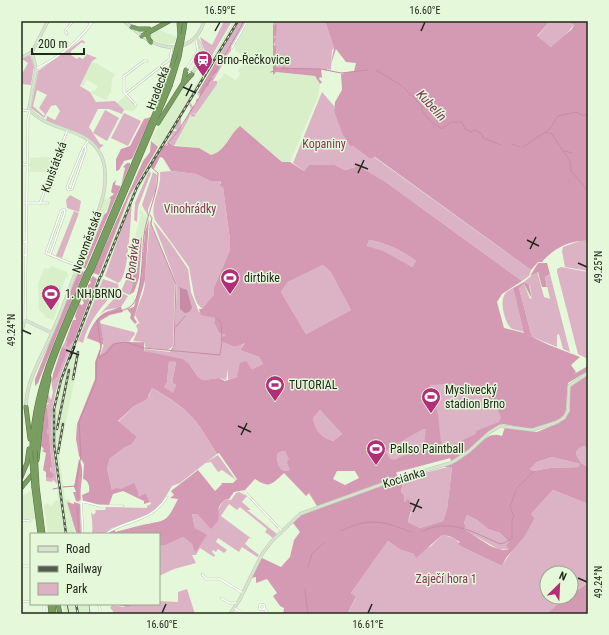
<svg xmlns="http://www.w3.org/2000/svg" width="609" height="635" viewBox="0 0 609 635" font-family="'Roboto Condensed',sans-serif">
  <rect width="100%" height="100%" fill="#e6f8da"/>
  <!-- built -->
  <g fill="#d8efca">
    <path d="M234 21H239L133 199 74 351 80 353 59 456 65 499 70 500 75 532H77L78 534H48L44 506 46 503 52 506 54 502 58 500V498L51 425 53 406 60 380 126 205 140 177 158 147 152 141 153 136 182 87 188 81 194 85 185 102Z"/>
    <path d="M249 21H274L273 66 276 72 315 76 320 84 318 97 290 162H282L263 145 254 139 248 132 231 135 222 150 211 156 199 148 175 145 181 134 179 132 190 116 194 118 219 79H221L224 73 236 80 239 76 240 73 238 71 246 59 235 50 236 43Z"/>
    <path d="M157 29 177 37 176 43 166 45 151 39 150 34Z"/>
    <path d="M92 61 115 74 112 80 111 92 106 100 91 93 93 90 95 91 98 86 87 80 83 86 81 85Z"/>
    <path d="M126 95 137 107 133 111 123 110 116 104Z"/>
    <path d="M30 158 45 157 56 159 52 168 46 172H30Z"/>
    <path d="M104 198 111 199 83 266 79 265Z"/>
    <path d="M140 209 148 218 141 242 134 241 141 215 139 213Z"/>
    <path d="M51 266 67 272V274L68 275V277H66L60 292 57 301 59 302V305L53 320 44 317 45 315 39 310 38 284 43 271 45 268 49 269Z"/>
    <path d="M33 489 37 519 21 520V497Z"/>
    <path d="M63 604H88L89 614H64Z"/>
  </g>
  <!-- green -->
  <g fill="#dcb3c4" fill-rule="evenodd">
    <path d="M224 21H232L204 69 200 66 206 56 200 37 212 45Z"/>
    <path d="M239 21H246L231 46V51L224 59 219 56Z"/>
    <path d="M274 21H325L334 48 332 50 331 70 327 69V71L321 69 287 68 283 66 280 69H276Z"/>
    <path d="M550 21H566L574 25 561 40 551 47 537 37Z"/>
    <path d="M82 40 85 42 84 44 82 42 71 51V55L77 59 79 57 83 59 87 54 97 58 92 61 80 86 90 92 96 102 115 101 124 110 122 114 109 109H98L89 127 100 144 104 145 99 149C85 132 65 130 46 121L47 116 55 120 60 111 56 105 51 106 44 118 31 108 38 71ZM37 90 47 95 39 108 45 114 44 116 33 106Z"/>
    <path d="M30 55 34 66 31 85 21 84V72H23L28 63 22 59Z"/>
    <path d="M220 60 223 64 213 81H217V84L196 114 191 112 196 115 194 117 190 116 192 114 188 116H190L174 146 168 141 174 133 166 141 172 131H177L174 128 181 117V128C185 123 189 112 191 108L189 105 191 103 193 107 196 104V99L200 98 198 95C206 86 213 76 220 65L218 62Z"/>
    <path d="M322 92 334 106V111L351 147 353 146 370 159 374 157 531 270 529 276 522 281 387 183 354 167 345 170 335 165H309L304 171 293 163Z"/>
    <path d="M105 110 119 118 107 141 93 133Z"/>
    <path d="M124 113 141 121 128 146 111 138Z"/>
    <path d="M149 171 151 173 138 207 137 222 134 220 135 203Z"/>
    <path d="M170 171 196 174 210 181H221L220 183 223 187 230 240V250L214 287V294L202 309 197 303 194 295 189 267 155 220C149 204 162 189 160 172Z"/>
    <path d="M153 172 157 175 156 190 148 209V216L142 205Z"/>
    <path d="M70 195 81 201 79 212 67 208 66 200Z"/>
    <path d="M132 199C131 213 129 280 118 283L105 276Z"/>
    <path d="M74 211 79 213 62 258 56 256Z"/>
    <path d="M150 219 151 225 175 282 173 346 168 350 146 348 144 342 133 341 138 330 136 326 138 323 140 324 135 315C139 301 145 294 145 280Z"/>
    <path d="M153 221 171 244 188 269 191 292 199 312 215 318 214 323 219 333 227 335 222 342 235 347 245 342 240 350 259 357 263 364 252 369 245 361 237 377 228 380V369L226 380 219 378 203 380 198 377 190 365 144 351 145 349 170 352 174 347 177 285Z"/>
    <path d="M369 240C387 243 401 250 416 261L412 267 367 246Z"/>
    <path d="M582 240 588 241V271L565 267 562 251 563 247Z"/>
    <path d="M323 265 330 271 351 310 306 334 281 292 288 282Z"/>
    <path d="M128 266 132 267 134 279 129 295 121 291 127 278Z"/>
    <path d="M561 267 588 272V359L578 354 557 272V269Z"/>
    <path d="M537 271 544 297 550 299 545 277 550 274 570 352 563 349 559 334 557 335V347L535 338 531 334 519 288 524 284 530 299 532 298 530 286 524 282Z"/>
    <path d="M103 279 118 284 119 288C104 303 88 321 83 343L78 341Z"/>
    <path d="M513 288 524 332 512 329C505 324 499 301 505 294 507 291 510 290 513 288Z"/>
    <path d="M120 292 128 296 121 307 106 310 100 314Z"/>
    <path d="M99 323 134 332 135 334 129 342C113 339 112 351 100 356L104 344Z"/>
    <path d="M67 341 66 345 74 341C65 364 54 388 52 414 50 437 55 461 57 484L53 480 52 482 46 481V477H52L50 471 52 465 49 434H47V429L49 428 46 408 45 409 46 405 50 403H46L48 394 51 400 53 392 51 380 54 378 68 349 62 347 65 342Z"/>
    <path d="M431 354 529 384 500 423 450 458 395 473 360 478 355 471H350Z"/>
    <path d="M169 360 176 362 172 383 176 385 173 394 164 387 167 382Z"/>
    <path d="M152 388C169 398 188 410 200 427 206 436 211 445 217 454L180 483 172 486 163 501 153 512 135 521 112 528 104 534H92C93 526 92 519 91 512L93 515 96 512 95 510H105L106 507 147 508V506L151 504 146 493 138 498 121 489 112 490 107 468 110 458C118 454 122 447 131 445L137 437 118 422 134 406 149 396Z"/>
    <path d="M320 410 342 434 333 441C321 437 315 430 313 418Z"/>
    <path d="M583 446 588 448V467L581 463 576 454 577 450Z"/>
    <path d="M282 451H285L290 459V470L285 471C278 469 277 461 277 454Z"/>
    <path d="M218 455 236 480 222 470 218 472 211 462 205 463Z"/>
    <path d="M552 457 580 464V467L550 468 532 471 530 469 537 462Z"/>
    <path d="M452 466 447 509 443 521 420 528 408 522 411 513 407 499 405 503 401 492 404 478Z"/>
    <path d="M553 490 588 504V583L571 593V573H547V597H566L546 614H347L356 598 351 593 388 541 401 550 414 554 431 546 442 535C451 536 459 541 464 548L502 566C512 549 525 536 535 518L531 514Z"/>
    <path d="M239 492 247 496 242 502 251 510H247L277 534 273 538 265 532 267 529 240 507 237 510 229 504 221 516 252 539 249 538 245 544 259 555 257 557 242 547 239 552 218 538 216 542 227 550 224 553 218 549 216 552 213 550 212 552 215 555 214 557 200 548 196 555H192L196 563 174 569 159 576V545H166L183 537 192 544 195 552 202 533 195 528 192 514H197L211 528C218 519 216 507 226 499L231 500 236 493Z"/>
    <path d="M467 515 477 520 488 529 500 533 509 542V549H498L467 531 464 529 466 526 464 523Z"/>
    <path d="M187 589 195 614H113V611L110 608 112 605 124 607 125 604H159V601L178 602V592Z"/>
  </g>
  <!-- forest -->
  <g fill="#d59ab3" fill-rule="evenodd">
    <path d="M273 21 274 25 277 24 276 35 274 37 276 39 274 45 276 46V56H280L282 60 281 64 276 65V68L280 69 283 66 287 68 321 69 322 78 320 77 319 79 322 82 320 84 315 76 276 72 273 75Z"/>
    <path d="M325 21H550L537 36 551 47 572 29 574 25 566 21H588V241C571 239 553 249 542 262H538L531 270 375 157 370 159 353 146 351 147 343 135 334 111 335 102 342 90 341 74 354 71 356 63 346 62 336 49 331 64 334 48Z"/>
    <path d="M218 58 220 65 217 72 211 77 213 79 209 82V86H206L201 95 199 93 197 94Z"/>
    <path d="M151 117 132 159 124 161 119 170 116 171V159L121 149 130 146 144 119Z"/>
    <path d="M240 126 282 162H290L304 171 309 165H335L345 170 358 166 387 183 522 281 502 294 497 302 504 328 524 333 513 288 524 282 529 285 532 299 524 284 519 288 531 334 535 338 526 334 549 345 580 357 571 365 576 372 574 374 588 366V371L568 383 566 410 564 415 558 420 531 429 503 424 495 427 467 451 451 461 450 458 396 472 398 477 317 506 309 493 306 496 284 473C272 484 270 489 255 479L245 490 234 492 229 499H226C215 508 220 510 218 521L211 529 197 514H192L195 528 207 535 195 553 192 544 183 537 166 545H159V534H107L113 529 115 530V532C124 530 133 527 142 525 167 520 166 523 178 499L170 498 174 495 171 491 198 470 215 491 222 484 221 483H233L237 479 219 453 217 454C211 445 206 436 200 427 188 410 170 398 152 388L147 399 134 406 118 421 137 437 131 445C122 447 118 454 110 458L107 468 112 490 116 488 121 489 134 483 138 492V497L146 493 150 502 144 504V501L123 491 113 494 109 505 95 504 83 501 82 495 89 492C90 486 88 480 83 479L84 464 79 456 76 439 77 424 95 379V362L101 346 100 343 87 338C92 325 98 313 112 310 116 309 117 307 121 307L123 312 110 315 100 321 104 345 102 344 100 355C107 353 108 346 114 343 124 340 134 343 144 342V351L183 359 190 365 198 377 203 380 219 378 225 381 237 377 240 363 246 361 252 369 263 364 259 357 240 350 245 343 235 347 222 342 220 339 226 335 219 333 214 323 215 318 201 315 199 309H202L214 294V287L230 250V240L223 187 220 186 221 181H210L196 174 171 171 163 158 160 157 154 169 150 167 164 145 166 146 168 144 167 141 174 146 199 148 211 155C226 151 228 136 240 126ZM369 240C387 243 401 250 416 261L412 267 383 251 367 246ZM323 265 330 271 351 310 306 334 281 292 288 282ZM169 361 176 362 172 383 176 385 173 393 164 387 167 382ZM445 384 464 390 489 388V400L494 402 501 417 499 422 476 431V434L453 445 443 446C436 431 444 406 427 397L430 385ZM320 410 342 434 333 441C321 437 315 430 313 418ZM423 429H426L424 444 395 460 390 459 386 452 388 449ZM282 451H285L289 459 287 462 290 470 285 471C278 469 277 461 277 454ZM337 471H355L359 478 345 485 333 479Z"/>
    <path d="M151 141 158 147 129 197 99 275 93 273 143 161 150 152Z"/>
    <path d="M127 163H130V165L85 269 83 267 104 215 107 212 111 199 109 198 114 194 111 192 113 183 116 180 115 185 121 186 125 168 123 167Z"/>
    <path d="M149 219 145 280 134 318 137 322 135 324 130 318 131 314 127 309 134 307 141 278 145 232Z"/>
    <path d="M142 237 139 278 134 292 129 295C136 281 131 267 136 256H138L140 239Z"/>
    <path d="M538 263H547L550 274 545 277 547 287H542L538 272 530 276Z"/>
    <path d="M79 270 84 272 57 335 38 383 35 386V379Z"/>
    <path d="M93 276 97 279 74 341 67 347 66 345 67 341 65 342 73 320H76L75 316 79 304 82 305 84 303 82 299 87 295 84 293 85 290H88V285L91 283 90 280Z"/>
    <path d="M62 347 68 349 57 377 52 381 53 374Z"/>
    <path d="M588 375V448L583 446 577 450 576 454 581 463 588 467V504L553 490 531 514 535 518 524 537 506 558 502 566 464 548 458 544 460 542 449 536 442 535 416 558 414 554 401 550 388 541 351 593 356 597 347 614H283L284 608 280 606 273 596 277 593 267 579 256 583V577L251 578 262 558 281 567 290 557 294 540 300 532 293 523 302 514 404 478 401 492 404 496V501L405 502 408 498 412 506 408 522 420 528 443 521 447 509 452 467H444C453 464 460 460 467 454 478 447 487 430 502 436L505 427 537 432 559 423 570 411V386ZM552 457 580 464 579 467 550 468 533 471 530 469 537 462ZM467 515 477 520 488 529 500 533 509 542 506 546 509 549C494 553 479 537 467 531L464 529 466 526 464 523Z"/>
    <path d="M47 408 49 429H47V434H49L52 467 50 468V471L54 475 52 478 46 477V472L43 470 46 453 42 451 44 449 41 446 45 409Z"/>
    <path d="M79 459C86 472 79 485 81 499L78 502 76 501 73 492H76L74 487Z"/>
    <path d="M67 502 74 504V502L80 504 81 534H78L76 532Z"/>
    <path d="M588 583V614H546L566 597H571L572 593Z"/>
  </g>
  <!-- water -->
  <path fill="#c68ca5" d="M178 287 187 290 192 308 189 312 185 313 180 309V289Z"/>
  <g fill="none" stroke-linecap="round" stroke-linejoin="round">
    <!-- stream -->
    <g stroke="#c68ca5" stroke-width="1">
      <path d="M376 70 402 86 422 106V111L431 122 442 129 451 122H462L465 129 471 132 475 130 482 134 483 138 501 145"/>
      <path d="M271 72 274 71V68L321 69 341 73 368 70"/>
      <path d="M545 133H551L570 161 571 171 588 191"/>
      <path d="M512 144 520 147"/>
      <path d="M523 147 550 129 558 116 576 112 582 115H588"/>
      <path d="M565 151 572 153"/>
      <path d="M150 215 152 218 151 224 176 284 174 346 171 351"/>
      <path d="M176 327 185 316"/>
      <path d="M98 358 107 353 114 344 125 342 144 348 220 355 222 341 221 322 217 319"/>
      <path d="M63 487 76 486"/>
      <path d="M517 488 534 471"/>
      <path d="M53 489 58 488"/>
      <path d="M78 499V492L76 486 81 455 79 422 96 381 97 360 101 348 97 320C106 309 124 315 133 304 143 292 142 251 144 235 147 213 158 194 158 173L152 168C154 154 170 142 178 131 201 96 224 58 244 21"/>
      <path d="M77 506 79 534"/>
      <path d="M341 531C369 517 383 521 411 532"/>
      <path d="M421 532C449 517 473 532 500 544L503 543"/>
      <path d="M512 538V519L514 516 510 507 516 490"/>
      <path d="M504 543 511 539"/>
      <path d="M308 567 312 554 325 542"/>
      <path d="M305 589 308 614"/>
      <path d="M89 604 90 614"/>
      <path d="M113 604 128 606 133 604"/>
    </g>
    <!-- street casing -->
    <g stroke="#b9caae" stroke-width="2.5">
      <g id="street">
        <path d="M87 21 91 24"/>
        <path d="M67 34 65 31 73 21"/>
        <path d="M232 48 247 21"/>
        <path d="M36 69C59 57 78 43 93 21"/>
        <path d="M192 74 186 70 198 51 196 40"/>
        <path d="M126 94 170 59 172 47"/>
        <path d="M136 105 124 92V76L144 61H147"/>
        <path d="M21 110 30 111 28 118 25 320H21"/>
        <path d="M85 146 86 149 72 189 68 190 67 187 83 148 89 140"/>
        <path d="M21 163 27 165"/>
        <path d="M21 203H48"/>
        <path d="M40 203 67 131"/>
        <path d="M21 242H26"/>
        <path d="M21 255H26"/>
        <path d="M50 255 65 212 64 209 61 211 46 253C57 258 67 262 78 266"/>
        <path d="M244 491 282 531"/>
        <path d="M21 520 30 521"/>
        <path d="M83 534 81 501 100 506H123"/>
        <path d="M105 534C127 519 152 522 167 497"/>
        <path d="M21 566H31"/>
        <path d="M202 574 206 579H220L243 593"/>
        <path d="M221 598 229 603H236"/>
        <path d="M21 600V614"/>
        <path d="M21 601 31 602"/>
        <path d="M44 604V614"/>
        <path d="M98 604 100 608V614"/>
        <circle cx="262" cy="607" r="2.5"/>
        <path d="M234 608 244 614"/>
        <path d="M265 609 268 614"/>
      </g>
    </g>
    <!-- secondary casing -->
    <g stroke="#b9caae" stroke-width="3.5">
      <g id="secondary">
        <path d="M124 21C133 28 141 37 152 42 174 53 197 46 204 21"/>
        <path d="M32 52 48 21"/>
        <path d="M21 58 32 52"/>
        <path d="M192 74C200 60 207 52 196 38"/>
        <path d="M21 333 25 320 52 333"/>
        <path d="M26 407C26 380 42 357 52 333 65 304 75 273 86 243 92 226 101 209 104 191 106 178 106 161 98 150 83 127 47 131 29 109L36 69 32 52"/>
        <path d="M230 614 240 599 262 554 272 541 300 514 399 478 451 463 468 452 490 432 500 426 532 430 555 423 564 418 568 411 569 386 588 373"/>
      </g>
    </g>
    <!-- highway casing -->
    <g stroke="#5b744a" stroke-width="5">
      <g id="highway">
        <path d="M179 21 180 36"/>
        <path d="M132 27 138 29H149"/>
        <path d="M184 29 185 21"/>
        <path d="M148 34V38L151 42"/>
        <path d="M142 36 169 21"/>
        <path d="M183 84 186 70"/>
        <path d="M158 123 182 85 192 74"/>
        <path d="M88 271 167 85"/>
        <path d="M91 272 170 86"/>
        <path d="M26 407 30 439"/>
        <path d="M35 451C36 387 65 331 90 273"/>
        <path d="M37 460 42 414 49 378"/>
        <path d="M32 462C29 394 61 334 87 272"/>
        <path d="M21 477 27 463 29 449"/>
        <path d="M37 486 43 534"/>
        <path d="M21 488 31 476"/>
        <path d="M34 488 40 534"/>
        <path d="M50 604 51 614"/>
        <path d="M53 604 54 614"/>
        <path d="M58 604 60 614"/>
      </g>
    </g>
    <!-- street -->
    <use href="#street" stroke="#fff" stroke-width="1.5"/>
    <!-- secondary -->
    <use href="#secondary" stroke="#d7e2d0" stroke-width="2.5"/>
    <!-- highway -->
    <use href="#highway" stroke="#7a9d62" stroke-width="4"/>
    <!-- tram -->
    <path stroke="#525c4c" stroke-width="1" d="M67 604 69 614"/>
    <!-- rail casing -->
    <g stroke="#525c4c" stroke-width="2.5">
      <g id="rail">
        <path d="M101 276 137 187 238 21"/>
        <path d="M73 379 78 352"/>
        <path d="M57 429 69 370"/>
        <path d="M58 453 63 424"/>
        <path d="M66 534 54 444V409L61 380 100 277"/>
        <path d="M76 604 78 614"/>
      </g>
    </g>
    <!-- rail -->
    <use href="#rail" stroke="#e6f8da" stroke-width="1" stroke-dasharray="3" stroke-linecap="butt"/>
    <!-- highway-bridge casing -->
    <g stroke="#5b744a" stroke-width="5" stroke-linecap="butt">
      <g id="highway-bridge">
        <path d="M167 85 180 36"/>
        <path d="M170 86 179 57 184 29"/>
        <path d="M35 451 37 486"/>
        <path d="M32 462 34 488"/>
      </g>
    </g>
    <!-- highway-bridge -->
    <use href="#highway-bridge" stroke="#7a9d62" stroke-width="4"/>
  </g>
  <!-- ticks -->
  <path fill="none" stroke="#21281d" stroke-width="1.5" d="M215 31 220 22M421 31 425 22M183 87 196 93M186 96 192 84M355 164 368 169M358 173 364 160M527 240 539 246M530 249 536 237M578 263 587 267M22 330 31 334M66 350 79 355M70 359 75 346M238 426 251 432M241 435 247 423M410 503 422 508M413 512 419 499M578 578 587 582M162 613 166 604M368 613 372 604"/>
  <!-- icons -->
  <defs>
    <g id="station-pin" transform="scale(1)"><path d="M0 17L-7.5 6A9.5 9.5 0 1 1 7.5 6Z" fill="#b22e76" stroke="#e6f8da"/><path d="M-3-6H3Q5-6 5-4V2Q5 4 3 4L4.5 6H3L1.5 4h-3L-3 6H-4.5L-3 4Q-5 4-5 2V-4Q-5-6-3-6ZM-3.5-4v3h7v-3ZM-3.5 1v1.5H-2V1ZM2 1v1.5H3.5V1Z" fill="#fff"/></g>
    <g id="stadium-pin" transform="scale(1)"><path d="M0 17L-7.5 6A9.5 9.5 0 1 1 7.5 6Z" fill="#b22e76" stroke="#e6f8da"/><path d="M0-5a6.5 5 0 1 0 0 10a6.5 5 0 1 0 0-10ZM-3.5-1.8h7v3.6h-7Z" fill="#fff"/></g>
  </defs>
  <g fill-rule="evenodd">
    <use href="#station-pin" x="203" y="60"/>
    <use href="#stadium-pin" x="230" y="278"/>
    <use href="#stadium-pin" x="51" y="294"/>
    <use href="#stadium-pin" x="275" y="385"/>
    <use href="#stadium-pin" x="431" y="397"/>
    <use href="#stadium-pin" x="376" y="449"/>
  </g>
  <g text-anchor="middle" stroke-width="3" stroke-linejoin="round" paint-order="stroke">
    <!-- poi labels -->
    <g font-size="12" fill="#21281d" stroke="#e6f8da" text-anchor="start">
      <text x="217" y="64">Brno-Řečkovice</text>
      <text x="244" y="282">dirtbike</text>
      <text x="65" y="298">1. NH BRNO</text>
      <text x="289" y="389">TUTORIAL</text>
      <text x="445" y="394">Myslivecký<tspan x="445" dy="14">stadion Brno</tspan></text>
      <text x="390" y="453">Pallso Paintball</text>
    </g>
    <!-- street labels -->
    <g font-size="12" fill="#21281d" stroke="#e6f8da">
      <text transform="translate(158 88) rotate(-70)" y="4">Hradecká</text>
      <text transform="translate(54 167) rotate(-70)" y="4">Kunštátská</text>
      <text transform="translate(87 242) rotate(-70)" y="4">Novoměstská</text>
      <text transform="translate(404 478) rotate(-17)" y="4">Kociánka</text>
    </g>
    <!-- park labels -->
    <g font-size="12" fill="#7e375a" stroke="#e6f8da">
      <text x="324" y="148">Kopaniny</text>
      <text x="190" y="213">Vinohrádky</text>
      <text x="446" y="583">Zaječí hora 1</text>
    </g>
    <!-- water labels -->
    <g font-size="13" font-style="italic" fill="#7b3457" stroke="#e6f8da">
      <text transform="translate(432 105) rotate(47)" y="5">Kubelín</text>
      <text transform="translate(132 259) rotate(-83)" y="5">Ponávka</text>
    </g>
  </g>
  <!-- border -->
  <rect width="609" height="635" fill="none" stroke="#e6f8da" stroke-width="44"/>
  <!-- legend -->
  <rect x="30" y="533" width="130" height="72" fill="#e6f8da" stroke="#97a58e"/>
  <rect x="38" y="546" width="20" height="6" fill="#d7e2d0" stroke="#97a58e"/>
  <text x="66" y="553" font-size="12" fill="#21281d">Road</text>
  <rect x="38" y="566" width="20" height="6" fill="#525c4c" stroke="#97a58e"/>
  <text x="66" y="573" font-size="12" fill="#21281d">Railway</text>
  <rect x="38" y="583" width="20" height="12" fill="#dcb3c4" stroke="#97a58e"/>
  <text x="66" y="593" font-size="12" fill="#21281d">Park</text>
  <!-- north arrow -->
  <g transform="translate(559 585) rotate(24)"><circle r="19" fill="#e6f8da" stroke="#97a58e"/>
  <path d="M0-3L7 15L0 10L-7 15Z" fill="#b22e76"/>
  <text y="-6" font-size="11" font-weight="bold" text-anchor="middle" fill="#21281d">N</text>
  </g>
  <!-- scale -->
  <path d="M32 48v6h52v-6" fill="none" stroke="#21281d" stroke-width="2"/>
  <text x="38" y="48" font-size="12" fill="#21281d" stroke="#e6f8da" stroke-width="3" paint-order="stroke">200 m</text>
  <rect x="22" y="22" width="565" height="591" fill="none" stroke="#21281d" stroke-width="1.5"/>
  <g font-size="10" text-anchor="middle" fill="#21281d">
    <text x="220" y="14">16.59°E</text>
    <text x="425" y="14">16.60°E</text>
    <text transform="translate(598 267) rotate(-90)" y="4">49.25°N</text>
    <text transform="translate(11 330) rotate(-90)" y="4">49.24°N</text>
    <text transform="translate(598 582) rotate(-90)" y="4">49.24°N</text>
    <text x="162" y="628">16.60°E</text>
    <text x="368" y="628">16.61°E</text>
  </g>
</svg>
